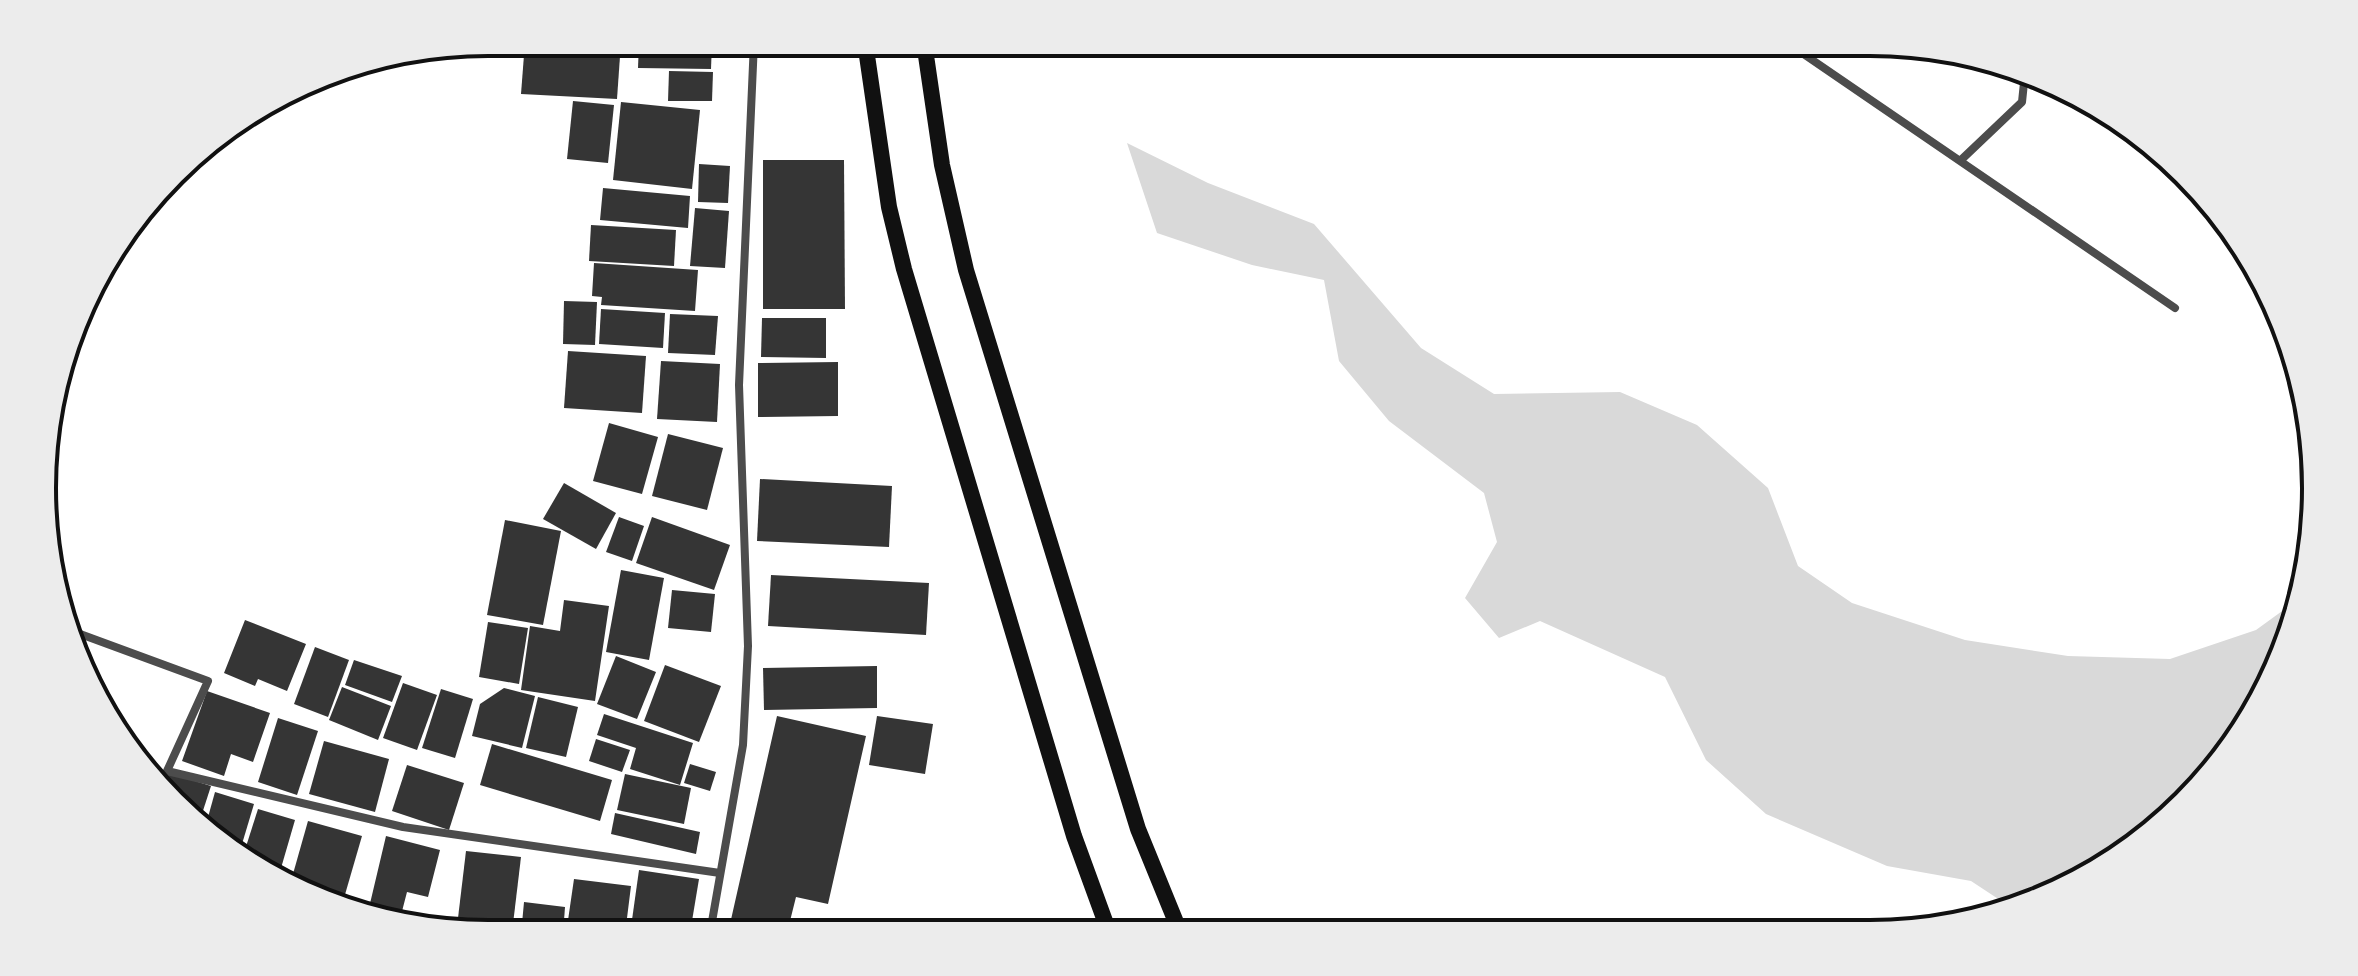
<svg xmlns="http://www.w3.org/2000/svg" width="2358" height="976" viewBox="0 0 2358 976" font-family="'IBM Plex Sans',sans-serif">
  <rect width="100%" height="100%" fill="#fff"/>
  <!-- water -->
  <path fill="#d9d9d9" d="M1127 143 1208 183 1314 224 1421 348 1494 394 1620 392 1697 425 1768 488 1798 566 1852 603 1965 640 2068 656 2170 659 2256 630 2296 601 2292 631 2241 736 2164 824 2041 900 2012 908 1971 881 1887 866 1766 814 1706 760 1665 677 1540 621 1499 638 1465 598 1497 542 1484 493 1389 421 1339 361 1324 280 1252 265 1157 233Z"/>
  <!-- building -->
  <g fill="#353535">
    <path d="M525 42H621L617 99 521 94Z"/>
    <path d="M639 42H712L711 69 638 68Z"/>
    <path d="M669 71 713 72 712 101H668Z"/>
    <path d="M573 101 614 105 608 163 567 159Z"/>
    <path d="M621 102 700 110 692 189 613 180Z"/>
    <path d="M763 160H844L845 309H763Z"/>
    <path d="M699 164 730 166 728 203 698 202Z"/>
    <path d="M603 188 690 196 688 228 600 220Z"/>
    <path d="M695 208 729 211 725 268 690 266Z"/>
    <path d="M591 225 676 230 674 266 589 261Z"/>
    <path d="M594 263 698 270 695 311 601 305 602 297 592 296Z"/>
    <path d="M564 301 597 302 595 345 563 344Z"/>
    <path d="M601 309 665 313 663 348 599 344Z"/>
    <path d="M670 314 718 316 715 355 668 353Z"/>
    <path d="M762 318H826V358L761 357Z"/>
    <path d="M568 351 646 356 642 413 564 408Z"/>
    <path d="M661 361 720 364 717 422 657 419Z"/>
    <path d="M838 362V416L758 417V363Z"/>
    <path d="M609 423 658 437 642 494 593 481Z"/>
    <path d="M668 434 723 448 707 510 652 496Z"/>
    <path d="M760 479 892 486 889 547 757 541Z"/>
    <path d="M564 483 616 513 596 549 543 519Z"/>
    <path d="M619 517 644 526 632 561 606 552Z"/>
    <path d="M652 517 730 545 714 590 636 563Z"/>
    <path d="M505 520 561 531 543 625 487 615Z"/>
    <path d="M621 570 664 578 649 660 606 652Z"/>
    <path d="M771 575 929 583 926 635 768 626Z"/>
    <path d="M672 590 715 594 711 632 668 628Z"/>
    <path d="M564 600 609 606 595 701 521 690 530 626 560 631Z"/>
    <path d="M245 620 306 644 287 691 258 679 255 686 224 673Z"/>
    <path d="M488 622 528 628 519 684 479 677Z"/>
    <path d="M315 647 349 660 328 717 294 704Z"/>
    <path d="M616 656 656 672 637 719 597 704Z"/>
    <path d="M354 660 402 676 392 702 345 685Z"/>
    <path d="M665 665 721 686 699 742 644 721Z"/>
    <path d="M877 666V708L764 710 763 668Z"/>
    <path d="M403 683 437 695 417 750 383 738Z"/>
    <path d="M342 687 391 706 378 740 329 720Z"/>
    <path d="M504 688 535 696 522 748 472 736 480 704Z"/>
    <path d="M441 689 473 699 455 758 422 748Z"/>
    <path d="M207 691 270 713 253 762 231 754 224 776 182 761Z"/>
    <path d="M538 697 578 707 566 757 526 748Z"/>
    <path d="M604 714 693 743 680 785 630 769 636 748 597 735Z"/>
    <path d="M777 716 866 736 828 904 796 897 787 933 730 924Z"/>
    <path d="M877 716 933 724 925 774 869 765Z"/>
    <path d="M278 718 318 731 297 795 258 782Z"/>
    <path d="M596 739 630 750 622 772 589 761Z"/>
    <path d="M324 741 389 759 375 812 309 794Z"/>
    <path d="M492 744 612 780 600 821 480 785Z"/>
    <path d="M690 764 716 772 710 791 684 783Z"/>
    <path d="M407 765 464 783 449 830 392 811Z"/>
    <path d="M169 773 211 786 199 823 165 784Z"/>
    <path d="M625 774 691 788 684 824 617 810Z"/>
    <path d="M215 792 254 804 239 854 216 842 205 828Z"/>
    <path d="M258 809 295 820 279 875 243 856Z"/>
    <path d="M615 813 700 832 696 854 611 834Z"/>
    <path d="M308 821 362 836 344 898 291 881Z"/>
    <path d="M386 836 440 850 428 897 407 892 400 919 368 912Z"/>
    <path d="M466 851 521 857 513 924 458 918Z"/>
    <path d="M639 870 699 879 690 933 630 934Z"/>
    <path d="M574 879 631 886 625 934H566Z"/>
    <path d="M524 902 565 907 563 934H521Z"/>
  </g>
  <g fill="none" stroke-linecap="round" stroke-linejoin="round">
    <!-- minor -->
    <g stroke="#4c4c4c" stroke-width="8">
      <path d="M1786 42 2175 308"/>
      <path d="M1961 160 2022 102 2025 73"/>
      <path d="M72 631 208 681 167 771 403 827 720 873"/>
      <path d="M710 933 743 745 748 646 739 385 754 42"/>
    </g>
    <!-- secondary -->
    <g stroke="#111" stroke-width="16">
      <path d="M865 42 889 207 904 269 1074 836 1109 932"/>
      <path d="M924 42 942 165 966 270 1138 829 1180 932"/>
    </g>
  </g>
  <!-- crop -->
  <path d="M0 0H2358V976H0ZM488 56H1870A432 432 0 0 1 2302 488V488A432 432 0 0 1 1870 920H488A432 432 0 0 1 56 488V488A432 432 0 0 1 488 56Z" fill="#ececec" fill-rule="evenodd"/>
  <path fill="none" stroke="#111" stroke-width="4" d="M488 56H1870A432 432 0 0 1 2302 488V488A432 432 0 0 1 1870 920H488A432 432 0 0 1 56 488V488A432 432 0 0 1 488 56Z"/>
</svg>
